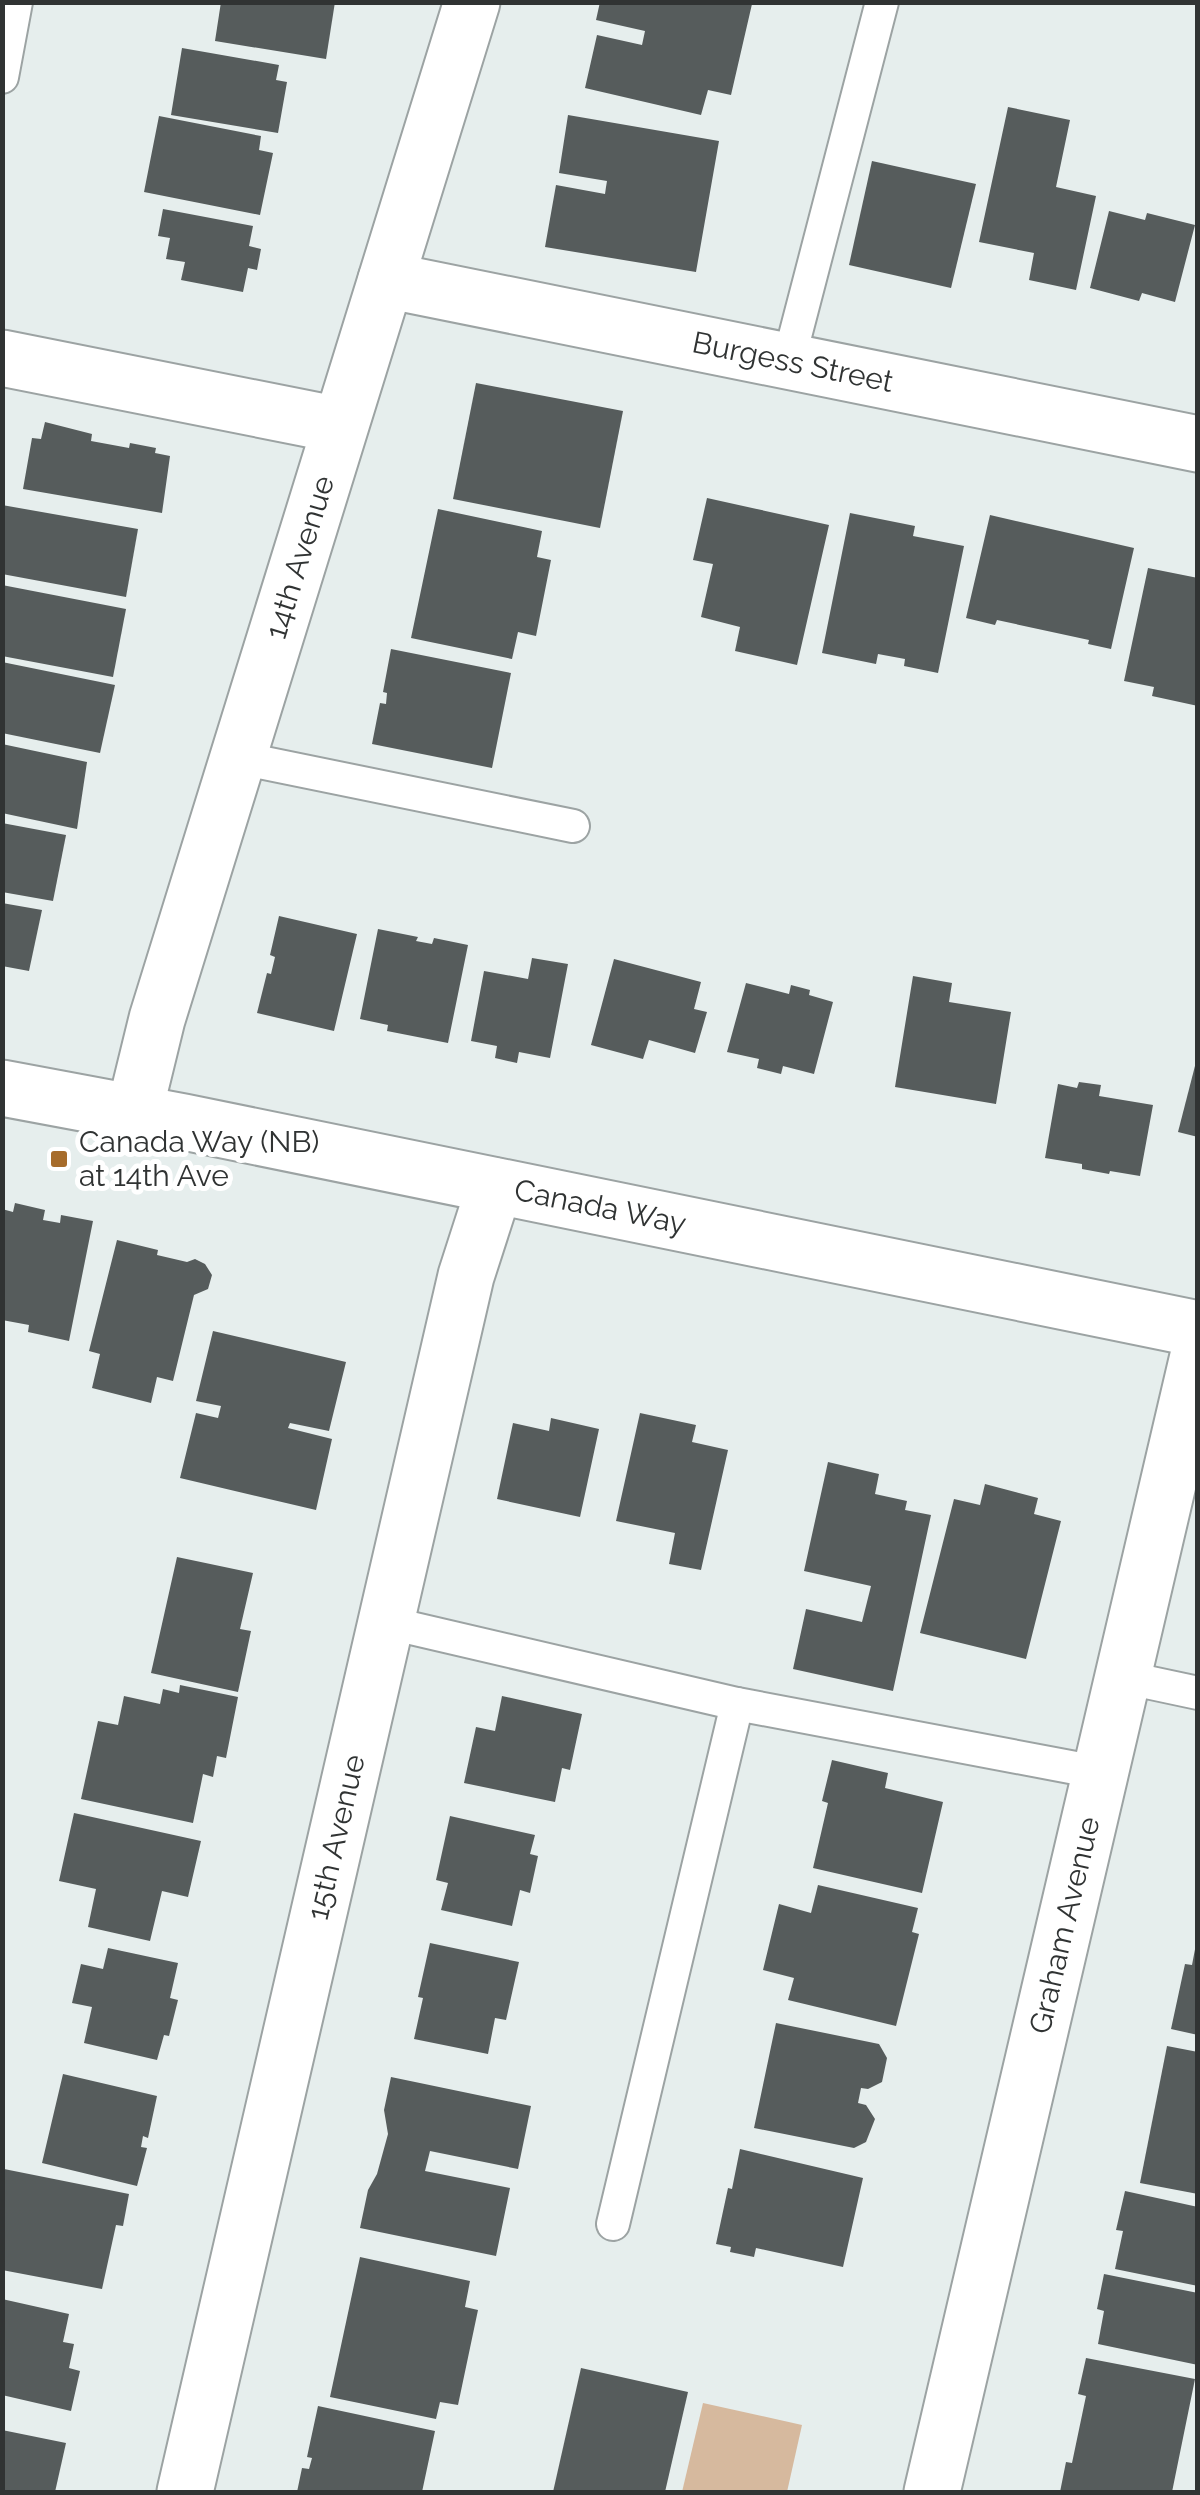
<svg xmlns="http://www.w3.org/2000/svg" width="1200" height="2495" viewBox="0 0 1200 2495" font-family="Raleway,sans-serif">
  <rect width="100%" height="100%" fill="#e6eeed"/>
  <!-- green -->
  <path fill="#d6b99e" d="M703 2403 802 2425 787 2492H682Z"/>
  <!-- building -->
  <g fill="#565c5c">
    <path d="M221 2H335L326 59 215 41Z"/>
    <path d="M600 2 752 4 731 95 708 90 701 115 585 88 597 35 642 45 645 31 596 20Z"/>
    <path d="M182 48 279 65 276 80 287 82 278 133 171 115Z"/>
    <path d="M1008 107 1070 120 1056 187 1096 196 1076 290 1029 280 1034 253 979 242Z"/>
    <path d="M568 115 719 141 696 272 545 247 556 185 605 194 606 187 607 181 559 173Z"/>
    <path d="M159 116 261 136 259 150 273 153 260 215 144 192Z"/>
    <path d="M872 161 976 184 951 288 849 265Z"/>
    <path d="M163 209 253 226 249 246 261 249 257 270 248 268 243 292 181 280 185 262 166 259 170 238 158 236Z"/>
    <path d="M1109 211 1145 220 1147 213 1195 225 1175 302 1142 293 1139 301 1090 288Z"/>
    <path d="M476 383 623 411 600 528 453 499Z"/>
    <path d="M45 422 92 434 91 441 129 448 130 443 156 448 155 453 170 456 162 513 23 489 32 438 41 439Z"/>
    <path d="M707 498 829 525 797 665 735 651 740 627 701 617 713 564 693 560Z"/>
    <path d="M2 505 138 529 126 597 2 574Z"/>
    <path d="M438 509 542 531 537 557 551 560 536 636 518 632 512 659 411 638Z"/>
    <path d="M850 513 915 526 913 536 964 546 938 673 904 666 905 659 878 654 876 664 822 653Z"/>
    <path d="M990 515 1134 548 1111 649 1088 644 1089 640 997 620 995 625 966 618Z"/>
    <path d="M1148 568 1198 578V706L1152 696 1154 687 1124 681Z"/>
    <path d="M2 585 126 609 113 677 2 656Z"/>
    <path d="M391 649 511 673 492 768 372 744 380 703 386 704 387 693 383 692Z"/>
    <path d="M2 662 115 685 100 753 2 733Z"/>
    <path d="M2 744 87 762 77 829 2 813Z"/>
    <path d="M2 823 66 835 53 901 2 892Z"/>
    <path d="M2 903 42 910 29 971 2 966Z"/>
    <path d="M279 916 357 934 334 1031 257 1013 267 973 271 974 275 957 270 955Z"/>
    <path d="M378 929 418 937 416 941 432 944 434 938 468 945 448 1043 387 1031 388 1025 360 1019Z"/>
    <path d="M532 958 568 964 550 1058 519 1052 517 1063 495 1058 497 1046 471 1041 484 971 528 979Z"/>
    <path d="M614 959 701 982 694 1009 707 1012 695 1053 649 1040 643 1059 591 1045Z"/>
    <path d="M913 976 952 983 949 1002 1011 1012 996 1104 895 1087Z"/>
    <path d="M746 983 789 994 791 985 810 990 809 995 833 1002 814 1074 783 1066 781 1074 757 1068 759 1059 727 1052Z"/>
    <path d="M1196 1062H1198V1137L1178 1132Z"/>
    <path d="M1079 1082 1101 1085 1099 1096 1153 1105 1140 1176 1110 1171 1109 1174 1082 1169V1164L1045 1158 1058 1084 1077 1088Z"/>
    <path d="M15 1203 45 1210 43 1220 60 1223 61 1215 93 1221 69 1341 28 1332 29 1325 2 1320V1209L13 1212Z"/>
    <path d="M117 1240 158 1250 157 1255 187 1262 195 1259 205 1264 212 1275 208 1289 194 1295 173 1381 157 1377 151 1403 92 1388 100 1354 89 1351Z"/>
    <path d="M213 1331 346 1362 329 1431 290 1423 288 1428 332 1439 316 1510 180 1478 196 1413 218 1418 221 1406 196 1401Z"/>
    <path d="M640 1413 696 1425 692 1442 728 1450 701 1570 669 1564 675 1533 616 1521Z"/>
    <path d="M551 1418 599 1429 580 1517 497 1499 513 1423 549 1431Z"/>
    <path d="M828 1462 879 1474 875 1494 907 1501 905 1510 931 1515 893 1691 793 1669 806 1609 862 1622 871 1586 804 1571Z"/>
    <path d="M985 1484 1038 1498 1034 1514 1061 1521 1026 1659 920 1633 954 1499 980 1505Z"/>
    <path d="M177 1557 253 1573 240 1629 251 1631 238 1692 151 1673Z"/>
    <path d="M180 1685 238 1697 226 1758 217 1756 213 1777 203 1774 193 1823 81 1799 98 1721 118 1725 124 1696 160 1704 163 1689 179 1693Z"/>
    <path d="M502 1696 582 1714 570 1770 562 1768 555 1802 464 1783 476 1727 495 1731Z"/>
    <path d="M832 1760 888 1773 885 1788 943 1802 922 1893 813 1868 828 1803 822 1801Z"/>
    <path d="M74 1813 201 1841 188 1897 162 1891 150 1941 88 1927 96 1889 59 1881Z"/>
    <path d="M450 1816 535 1835 530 1854 538 1856 530 1893 520 1890 512 1926 441 1910 448 1883 436 1880Z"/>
    <path d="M818 1885 918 1908 912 1932 919 1934 896 2026 788 2000 794 1978 763 1970 779 1904 811 1913Z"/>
    <path d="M430 1943 519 1962 506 2020 495 2018 488 2054 414 2039 423 1998 418 1997Z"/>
    <path d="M1196 1944 1198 1945V2035L1171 2029 1185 1964 1192 1965Z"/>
    <path d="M108 1948 178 1963 170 1998 178 2000 169 2036 164 2035 157 2060 84 2043 92 2007 72 2003 81 1964 103 1969Z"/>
    <path d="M776 2023 879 2044 887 2058 882 2082 868 2089 861 2088 858 2103 866 2105 875 2119 866 2142 854 2148 754 2128Z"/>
    <path d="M1167 2046 1198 2052V2194L1140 2183Z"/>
    <path d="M63 2074 157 2096 148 2138 143 2136 141 2147 147 2148 137 2186 42 2163Z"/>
    <path d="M391 2077 531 2106 518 2169 430 2151 425 2171 510 2188 496 2256 360 2228 368 2190 377 2174 388 2134 384 2110Z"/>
    <path d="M740 2149 863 2178 843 2267 756 2248 754 2257 730 2252 731 2247 716 2244 728 2188 732 2189Z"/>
    <path d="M4 2169 129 2194 123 2226 116 2225 102 2289 2 2270Z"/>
    <path d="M1125 2191 1198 2207V2286L1115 2269 1123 2231 1116 2230Z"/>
    <path d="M360 2257 470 2281 465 2307 478 2310 458 2405 440 2402 436 2419 330 2397Z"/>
    <path d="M1104 2274 1198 2293V2365L1098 2344 1104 2311 1097 2309Z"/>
    <path d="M2 2299 69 2314 63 2342 74 2344 69 2368 80 2371 71 2411 2 2395Z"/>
    <path d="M1086 2358 1195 2379 1172 2492H1060L1066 2462 1072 2463 1086 2396 1078 2394Z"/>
    <path d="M581 2368 688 2392 665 2492H553Z"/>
    <path d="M318 2406 435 2431 422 2492H297L302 2468 309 2469 312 2458 307 2457Z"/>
    <path d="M2 2430 66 2443 55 2492H2Z"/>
  </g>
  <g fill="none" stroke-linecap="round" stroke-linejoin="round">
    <!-- service casing -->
    <g stroke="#9ca3a3" stroke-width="36">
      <g id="service">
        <path d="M2 77 16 2"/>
        <path d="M788 363 882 2"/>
        <path d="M240 758 573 826"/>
        <path d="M385 1622 737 1704"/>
        <path d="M1123 1677 1198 1693"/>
        <path d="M613 2224 737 1704 1102 1773"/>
      </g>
    </g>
    <!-- minor casing -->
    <g stroke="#9ca3a3" stroke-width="59">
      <g id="minor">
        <path id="s1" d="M386 280 1198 444"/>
        <path d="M2 358 339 425"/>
        <path id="s2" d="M185 2492 466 1276 495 1186"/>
        <path id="s3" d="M932 2492 1198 1356"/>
      </g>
    </g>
    <!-- tertiary casing -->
    <g stroke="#9ca3a3" stroke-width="59">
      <g id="tertiary">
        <path id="s4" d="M134 1113 157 1019 472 2"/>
      </g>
    </g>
    <!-- secondary casing -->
    <g stroke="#9ca3a3" stroke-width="59">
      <g id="secondary">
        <path id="s5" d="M2 1088 184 1122 1198 1329"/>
      </g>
    </g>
    <!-- service -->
    <use href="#service" stroke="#fff" stroke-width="32"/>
    <!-- minor -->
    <use href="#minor" stroke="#fff" stroke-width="55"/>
    <!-- tertiary -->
    <use href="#tertiary" stroke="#fff" stroke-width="55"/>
    <!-- secondary -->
    <use href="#secondary" stroke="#fff" stroke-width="55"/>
  </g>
  <!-- markers -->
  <rect fill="#a66c2b" stroke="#fff" stroke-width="4" x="49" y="1149" width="20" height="20" rx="5"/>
  <g text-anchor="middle" stroke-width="10" stroke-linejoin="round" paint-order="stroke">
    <!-- street labels -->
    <g font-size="30" fill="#303333" stroke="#fff">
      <text dy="10" stroke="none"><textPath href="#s1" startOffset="415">Burgess Street</textPath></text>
      <text dy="10" stroke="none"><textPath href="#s4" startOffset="580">14th Avenue</textPath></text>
      <text dy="10" stroke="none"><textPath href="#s5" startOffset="610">Canada Way</textPath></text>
      <text dy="10" stroke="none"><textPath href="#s2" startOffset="672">15th Avenue</textPath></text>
      <text dy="10" stroke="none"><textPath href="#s3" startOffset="582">Graham Avenue</textPath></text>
    </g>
    <!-- poi labels -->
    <g font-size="30" fill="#303333" stroke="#fff" text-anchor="start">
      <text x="79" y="1152">Canada Way (NB)<tspan x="79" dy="34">at 14th Ave</tspan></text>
    </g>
  </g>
  <!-- border -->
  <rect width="1200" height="2495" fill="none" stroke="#303333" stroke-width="10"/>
</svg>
